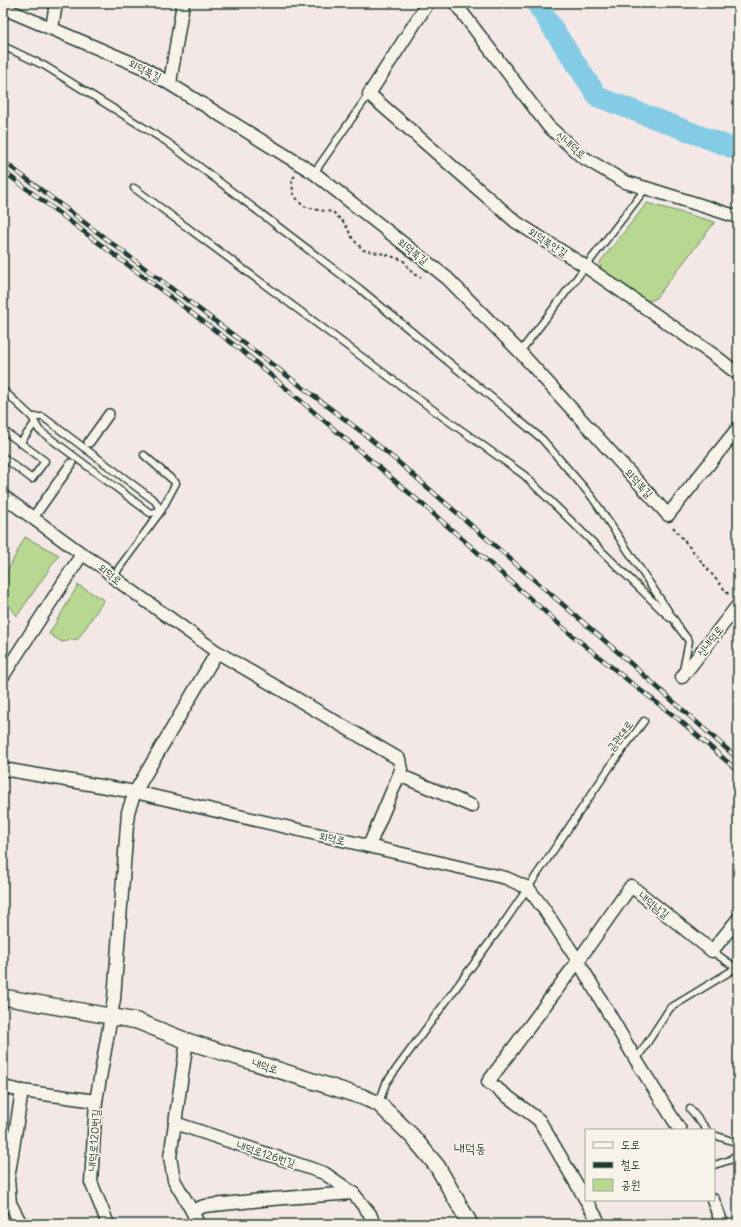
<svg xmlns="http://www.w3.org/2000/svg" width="741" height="1227" viewBox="0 0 741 1227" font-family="Delius,'Poor Story',sans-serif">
  <rect width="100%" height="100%" fill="#f4e8e6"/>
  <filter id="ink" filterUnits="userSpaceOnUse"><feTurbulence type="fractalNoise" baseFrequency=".025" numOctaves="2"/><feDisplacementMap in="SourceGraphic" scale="8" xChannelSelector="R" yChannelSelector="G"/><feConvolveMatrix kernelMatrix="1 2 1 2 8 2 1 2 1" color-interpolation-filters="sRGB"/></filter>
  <g filter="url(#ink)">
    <!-- green -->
    <g fill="#b8d891" stroke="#6c8a62">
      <path d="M647 203 715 222 655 299 645 302 601 271 600 262Z"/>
      <path d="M25 537 59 555 17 616 5 599 3 579Z"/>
      <path d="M78 585 104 600 78 639 62 642 49 634Z"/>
    </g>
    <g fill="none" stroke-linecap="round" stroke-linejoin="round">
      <!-- river -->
      <path stroke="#84cce5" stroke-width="21" d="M536 3 598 97 738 150"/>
      <!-- service casing -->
      <g stroke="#1f3d34" stroke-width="9">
        <g id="service">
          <path d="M3 46 45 66 167 142 360 289 542 439 592 497 679 627"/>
          <path d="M314 173 369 94"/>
          <path d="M134 188 443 417 524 475 670 618"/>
          <path d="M520 352 646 188"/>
          <path d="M3 390 32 417 39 430 150 513 161 511 176 483 144 455"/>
          <path d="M32 417H43L155 501 161 511 119 568 114 578"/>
          <path d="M3 430 45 461 32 479 3 457"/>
          <path d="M20 443 35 423"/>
          <path d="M676 624 689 641 683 670"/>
          <path d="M636 1060 670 1008 736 968 712 951"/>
          <path d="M379 1103 386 1083 506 920 612 764 644 721"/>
          <path d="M690 1109 707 1130"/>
          <path d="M714 1135 738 1143"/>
          <path d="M714 1165 730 1160 738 1153"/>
        </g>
      </g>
      <!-- pedestrian casing -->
      <g stroke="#1f3d34" stroke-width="12">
        <g id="pedestrian">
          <path d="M89 442 109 414"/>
          <path d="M37 512 71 464"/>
        </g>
      </g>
      <!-- minor casing -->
      <g stroke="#1f3d34" stroke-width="15">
        <g id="minor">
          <path d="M428 3 369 94 516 222 588 268 715 356 738 374"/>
          <path d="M455 3 548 126 581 156 625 182 646 188 738 217"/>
          <path d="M3 8 144 68 314 173 447 278 520 352 668 515 738 428"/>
          <path d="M52 28 56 3"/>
          <path d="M170 83 183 3"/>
          <path d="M3 496 82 554 104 568 114 578 217 652 399 759 401 770 369 846"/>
          <path d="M3 676 82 554"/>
          <path d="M682 677 738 605"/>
          <path d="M3 769 135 792 506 878 528 888 544 909 578 961 636 1060 680 1130"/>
          <path d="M399 775 472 806"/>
          <path d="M187 1041 170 1157 174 1180 192 1211 198 1224"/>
          <path d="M3 1087 22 1091 96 1101"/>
          <path d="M175 1123 324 1173 353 1193 370 1214 374 1224"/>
          <path d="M713 1200 722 1224"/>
          <path d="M192 1211 204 1206 272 1199 353 1193"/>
          <path d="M21 1224 10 1203 8 1179 22 1091"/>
          <path d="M108 1224 91 1182 96 1101 114 999 128 812 135 792 217 652"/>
          <path d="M600 1224 539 1120 488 1082 578 961 631 886 712 951 738 919"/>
        </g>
      </g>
      <!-- tertiary casing -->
      <g stroke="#1f3d34" stroke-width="18">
        <path id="tertiary" d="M3 997 137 1021 187 1041 363 1097 379 1104 412 1136 437 1166 470 1224"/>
      </g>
      <!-- path -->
      <g stroke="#1f3d34" stroke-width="2" stroke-dasharray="3 3" stroke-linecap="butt">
        <path d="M295 176 292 179 293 194 303 206 318 210 333 212 345 224 353 239 363 250 384 254 403 260 413 274 421 277"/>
        <path d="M673 527 729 595"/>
      </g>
      <!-- service -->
      <use href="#service" stroke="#f7f3e8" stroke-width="6"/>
      <!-- pedestrian -->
      <use href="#pedestrian" stroke="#f7f3e8" stroke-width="9"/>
      <!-- minor -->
      <use href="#minor" stroke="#f7f3e8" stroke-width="12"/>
      <!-- tertiary -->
      <use href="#tertiary" stroke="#f7f3e8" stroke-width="15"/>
      <!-- rail casing -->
      <g stroke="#1f3d34" stroke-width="4.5">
        <g id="rail">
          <path d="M3 161 363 433 397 461 620 654 738 759"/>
          <path d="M3 171 241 350 428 509 567 631 635 686 677 718 738 771"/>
        </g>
      </g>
      <!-- rail -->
      <use href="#rail" stroke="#f7f3e8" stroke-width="3" stroke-dasharray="9" stroke-linecap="butt"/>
    </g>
  </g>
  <g text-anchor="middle" stroke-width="3.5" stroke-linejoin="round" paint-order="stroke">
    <!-- street labels -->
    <g font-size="11" fill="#1f3d34" stroke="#f7f3e8">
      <text transform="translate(145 70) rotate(27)" y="4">외덕북길</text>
      <text transform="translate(571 145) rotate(41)" y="4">신내덕로</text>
      <text transform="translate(548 242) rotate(33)" y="4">외덕북안길</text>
      <text transform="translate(413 251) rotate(38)" y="4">외덕북길</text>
      <text transform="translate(639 483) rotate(47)" y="4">외덕북길</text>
      <text transform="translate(110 574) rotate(39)" y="4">외덕로</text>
      <text transform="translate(710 641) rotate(-52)" y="4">신내덕로</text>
      <text transform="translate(620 736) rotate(-53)" y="4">금관대로</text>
      <text transform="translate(332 838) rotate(13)" y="4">외덕로</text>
      <text transform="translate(654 905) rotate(38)" y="4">내덕남길</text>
      <text transform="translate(265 1066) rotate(17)" y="4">내덕로</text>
      <text transform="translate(94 1140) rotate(-86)" y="4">내덕로120번길</text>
      <text transform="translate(266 1154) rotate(18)" y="4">내덕로126번길</text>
    </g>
    <!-- quarter labels -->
    <g font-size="13" fill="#1f3d34" stroke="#f7f3e8">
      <text x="470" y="1153">내덕동</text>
    </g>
  </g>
  <!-- margin -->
  <rect width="741" height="1227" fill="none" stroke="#f7f3e8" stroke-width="16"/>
  <rect x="8" y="8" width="725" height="1211" fill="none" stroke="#1f3d34" stroke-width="1.5" filter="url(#ink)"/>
  <!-- legend -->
  <rect x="585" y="1129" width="130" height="72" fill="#f7f3e8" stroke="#a1aaa0"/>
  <rect x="593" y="1142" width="20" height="6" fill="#f7f3e8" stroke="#a1aaa0"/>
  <text x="621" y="1149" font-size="12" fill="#1f3d34">도로</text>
  <rect x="593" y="1162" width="20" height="6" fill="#1f3d34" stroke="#a1aaa0"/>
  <text x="621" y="1169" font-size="12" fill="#1f3d34">철도</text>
  <rect x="593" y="1179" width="20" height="12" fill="#b8d891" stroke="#a1aaa0"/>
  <text x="621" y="1189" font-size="12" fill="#1f3d34">공원</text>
</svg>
